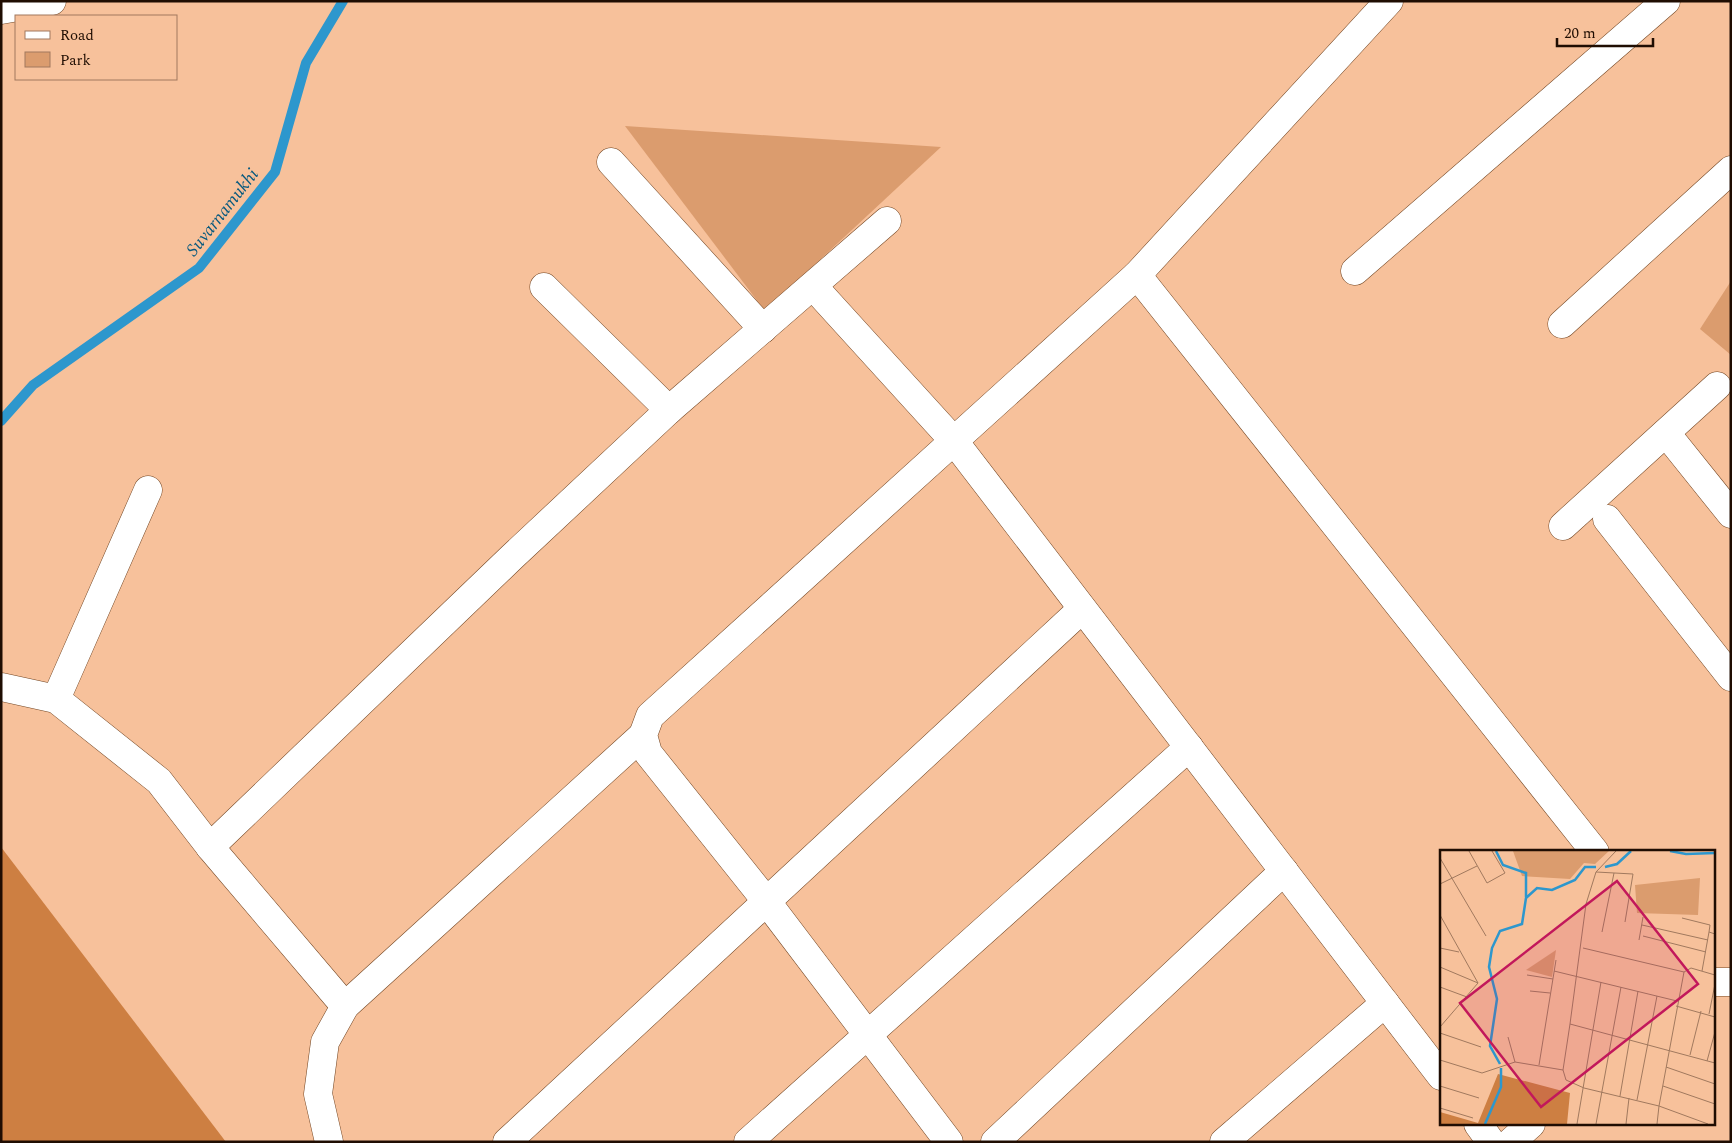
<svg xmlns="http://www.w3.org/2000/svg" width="1732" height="1143" viewBox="0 0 1732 1143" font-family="Spectral,serif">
  <rect width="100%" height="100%" fill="#f7c19b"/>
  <!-- green -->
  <g fill="#db9c6e">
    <path d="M625 126 941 147 765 311Z"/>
    <path d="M1731 281V355L1700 329Z"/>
  </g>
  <!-- forest -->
  <path fill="#cd7f42" d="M1 847 226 1142H1Z"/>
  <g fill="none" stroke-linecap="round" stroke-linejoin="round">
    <!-- stream -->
    <path stroke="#2d97cd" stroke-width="10" d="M1 421 33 385 199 268 275 172 306 63 343 1"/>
    <!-- minor casing -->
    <g stroke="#734623" stroke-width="29">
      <g id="minor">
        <path d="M1 10 52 1"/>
        <path d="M611 162 763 329"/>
        <path d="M1355 271 1666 1"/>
        <path d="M1137 275 1595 852"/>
        <path d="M813 286 954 441 1441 1076"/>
        <path d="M544 287 669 410"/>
        <path d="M1562 324 1731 170"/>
        <path d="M1666 433 1731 514"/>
        <path d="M1607 519 1731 677"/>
        <path d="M1563 526 1717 386"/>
        <path d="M1 687 56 699 159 781 210 847 345 1006"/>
        <path d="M56 699 148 490"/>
        <path d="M210 847 512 557 669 410 887 221"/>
        <path d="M1713 982H1731"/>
        <path d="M1478 1124 1491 1142"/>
        <path d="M329 1142 318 1094 325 1042 345 1006 643 735"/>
        <path d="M507 1142 1082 609"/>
        <path d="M748 1142 1189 747"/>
        <path d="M995 1142 1284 871"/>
        <path d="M1224 1142 1385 1003"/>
        <path d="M1511 1142 1531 1124"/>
      </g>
    </g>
    <!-- tertiary casing -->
    <g stroke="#734623" stroke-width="29">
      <path id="tertiary" d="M949 1142 767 902 648 753 643 735 650 716 1137 275 1389 1"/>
    </g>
    <!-- minor -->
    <use href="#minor" stroke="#fff" stroke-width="28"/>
    <!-- tertiary -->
    <use href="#tertiary" stroke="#fff" stroke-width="28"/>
  </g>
  <g text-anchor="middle" stroke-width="4" stroke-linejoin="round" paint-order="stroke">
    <!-- water labels -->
    <g font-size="18" font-style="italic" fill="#08597e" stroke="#f7c19b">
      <text transform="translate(222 212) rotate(-52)" y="6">Suvarnamukhi</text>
    </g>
  </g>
  <!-- overview -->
  <g transform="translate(1440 850)">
    <rect width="275" height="275" fill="#f7c19b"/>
    <path d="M73 1H169L155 14 144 13 130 29 82 26ZM260 28 258 65 197 63 195 35ZM116 100 112 127 86 120Z" fill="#db9c6e"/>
    <path d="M58 224 130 243 127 274H0V262L38 273Z" fill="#cd7f42"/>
    <path fill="none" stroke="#2d97cd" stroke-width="2.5" d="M56 1 63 15 86 23V47M230 1 246 4 275 3M165 17 177 14 191 1M60 214 50 196 57 149 49 117 52 98 60 81 82 74 86 48 97 38 112 40 135 30 145 17H156M45 274 61 237V218"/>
    <path fill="none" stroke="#a1795e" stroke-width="1" d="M29 1 47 33 65 23 52 1M176 1 156 22 146 54 130 174 275 213M0 8 46 86M156 22 193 24 185 72M0 34 37 16M0 65 38 133 0 177M242 68 270 75 269 82M202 75 268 90M162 82 174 23M203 86 266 102M199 90 203 67M0 98 19 102M143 98 244 122 251 118 275 125M0 117 38 133M114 121 237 151M262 121 269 82 275 84M87 125 113 129M0 137 27 147M90 141 110 143M236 156 275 167M269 164 275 134M130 174 123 220 126 230 144 238 219 256 244 122M0 183 41 197M68 187 75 212M250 205 261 161M0 210 42 223 75 212 123 220M267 211 275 182M99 215 116 110M226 217 275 234M0 236 39 248M223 236 275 254M180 246 198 141M197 250 217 146M0 258 33 268M137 274 161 132M156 274 181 137M186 274 189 248M217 274 219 256 268 274"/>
    <path fill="#c2185b" fill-opacity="0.15" stroke="#c2185b" stroke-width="2.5" d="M177 31 258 134 101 257 20 153Z"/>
    <rect width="275" height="275" fill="none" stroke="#1f0d02" stroke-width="2.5"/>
  </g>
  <!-- border -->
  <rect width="1732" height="1143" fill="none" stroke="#1f0d02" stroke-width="5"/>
  <!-- legend -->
  <rect x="15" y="15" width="162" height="65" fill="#f7c19b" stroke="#a1795e"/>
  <rect x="25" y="31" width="25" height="8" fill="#ffffff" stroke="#a1795e"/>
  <text x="60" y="40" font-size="15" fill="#1f0d02">Road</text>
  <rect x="25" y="52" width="25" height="15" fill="#db9c6e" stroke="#a1795e"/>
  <text x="60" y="65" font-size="15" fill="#1f0d02">Park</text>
  <!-- scale -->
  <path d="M1557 38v8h96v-8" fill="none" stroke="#1f0d02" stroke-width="2.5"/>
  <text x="1564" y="38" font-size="15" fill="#1f0d02" stroke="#f7c19b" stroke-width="4" paint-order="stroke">20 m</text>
</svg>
